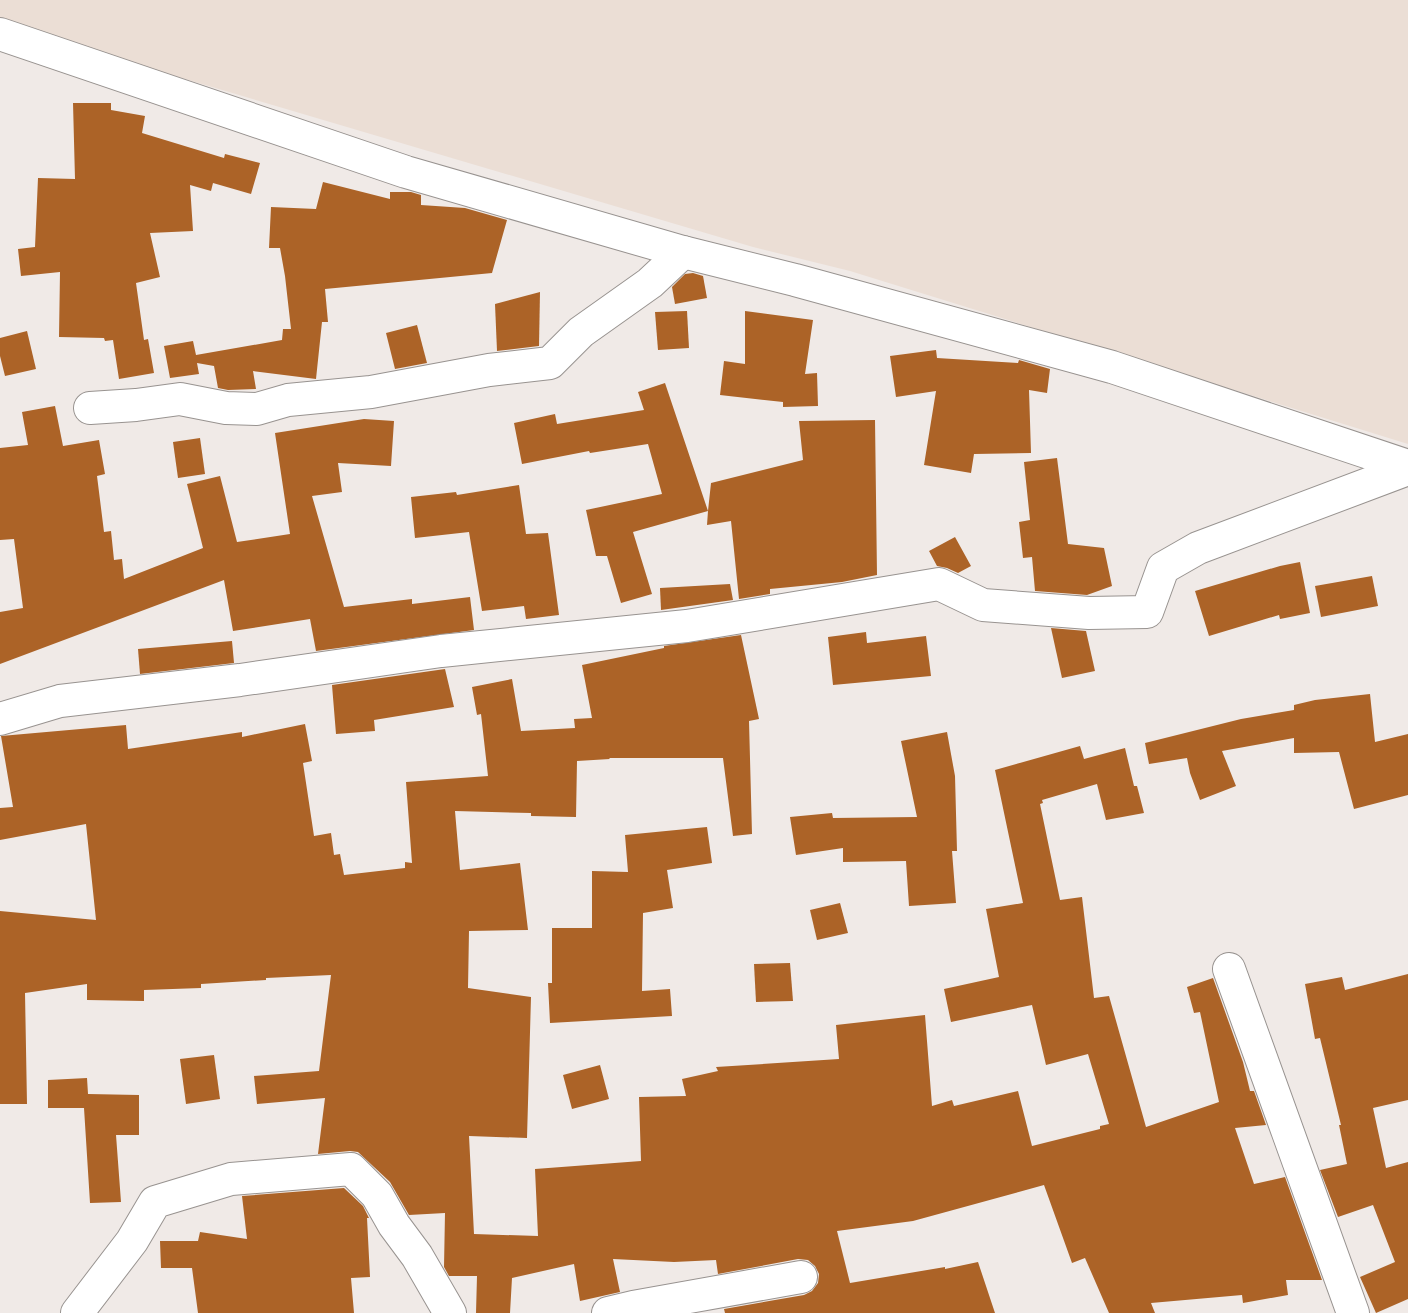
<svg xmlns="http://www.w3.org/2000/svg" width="1408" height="1313" viewBox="0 0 1408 1313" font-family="'PT Sans',sans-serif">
  <rect width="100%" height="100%" fill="#f0eae7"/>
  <!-- built -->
  <path fill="#ebded5" d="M0 0H1408V444L850 271 753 247 141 66 0 20Z"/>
  <!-- building -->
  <g fill="#ac6327">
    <path d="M73 103H111V110L145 116 142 133 224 158 225 154 260 163 251 194 213 183 211 191 190 185 193 231 150 233 160 277 136 283 144 340 148 339 154 373 119 379 113 340 105 341 104 338 59 337 60 272 21 276 18 249 35 247 38 178 75 179Z"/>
    <path d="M323 182 390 199V192H411L421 195V205L465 208 507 220 492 273 325 289 328 322H322L316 379 253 371 256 389 228 390 218 388 214 366 197 363 199 374 170 378 164 346 193 341 196 355 282 340 283 329H291L285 276 280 248H269L271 207 316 209Z"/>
    <path d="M693 273 703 276 707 298 675 304 672 287 685 274Z"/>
    <path d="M540 292 539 346 497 351 495 304Z"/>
    <path d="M687 311 689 348 658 350 655 312Z"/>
    <path d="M745 311 813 320 805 374 817 373 818 406 783 407V402L720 395 724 361 745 364Z"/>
    <path d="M417 325 427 363 395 369 386 333Z"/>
    <path d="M27 331 36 369 5 376 0 356V338Z"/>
    <path d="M936 350 937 358 1018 363 1019 360 1050 369 1047 393 1029 390 1031 453 974 454 971 473 924 465 936 391 896 397 890 356Z"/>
    <path d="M665 383 708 511 711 483 803 460 799 421 875 420 877 575 842 582 770 589V594L739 599 731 521 707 525 708 511 633 532 652 594 621 603 607 556H596L586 510 662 494 648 444 590 453 589 451 522 464 514 423 555 414 557 424 644 410 638 392Z"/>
    <path d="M55 406 63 446 99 440 105 474 97 476 104 532 111 531 114 560 122 559 124 579 203 548 187 484 220 476 237 542 290 534 275 433 364 419 394 421 391 466 338 463 342 492 312 496 344 607 412 599V604L470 597 474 630 316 651 310 619 233 631 224 580 0 664V612L23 608 14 539 0 540V448L28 445 22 412Z"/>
    <path d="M200 438 205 474 178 478 173 442Z"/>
    <path d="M1057 458 1068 544 1104 548 1112 586 1087 595 1035 591 1032 557 1023 558 1019 522 1030 520 1024 462Z"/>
    <path d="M519 485 526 534 548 533 559 615 526 619 524 606 482 611 469 532 415 538 411 497 456 492 457 495Z"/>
    <path d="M955 537 971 566 958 573 947 568 937 566 929 551Z"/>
    <path d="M1300 562 1310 613 1280 619 1279 615 1209 636 1195 591 1280 566Z"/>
    <path d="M1372 576 1378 606 1321 617 1315 586Z"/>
    <path d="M730 584 733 600 661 610 660 588Z"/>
    <path d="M1051 628 1086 631 1095 671 1062 678Z"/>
    <path d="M866 632 867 643 926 636 931 676 833 685 828 637Z"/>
    <path d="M741 635 759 719 749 721 752 834 733 836 723 758H609L610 759 577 761 576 817 531 816V813L455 811 460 870 520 863 528 930 469 931 468 988 531 997 527 1138 469 1136 474 1234 538 1236 535 1169 641 1161 639 1097 686 1096 682 1079 718 1071 716 1067 839 1059 836 1025 925 1015 932 1106 952 1100 954 1106 1018 1091 1032 1146 1100 1129V1126L1109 1124 1088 1054 1046 1065 1032 1005 951 1022 944 989 999 977 986 909 1023 903 995 770 1080 746 1084 759 1125 748 1134 786H1137L1144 813 1106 820 1097 784 1042 800 1043 803 1040 804 1060 900 1082 897 1094 998 1109 996 1146 1127 1219 1102 1200 1012 1194 1013 1187 987 1213 978 1243 1062 1250 1091H1254L1266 1125 1235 1128 1254 1184 1285 1177 1322 1280H1286L1288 1295 1243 1303 1242 1295 1151 1303 1155 1313H1109L1085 1258 1072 1263 1044 1185 913 1221 837 1231 850 1283 945 1267V1269L978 1262 995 1313H725L724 1309 804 1295 812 1291 818 1283 819 1274 815 1266 808 1260 798 1259 718 1274 716 1260 674 1262 613 1259 620 1292 580 1301 574 1264 512 1278 510 1313H476L477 1276H449L444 1267 445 1213 409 1215 390 1182 358 1152 350 1151 318 1154 325 1098 257 1104 254 1076 319 1071 331 975 266 978V980L201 984V988L144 990V1001L87 1000V984L25 993 27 1104H0V911L96 920 86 824 0 840V808L13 807 1 736 126 725 128 749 242 732V737L305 724 312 761 303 763 314 836 331 833 334 855 340 854 344 875 405 868V862L412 863 406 782 488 776 481 714 477 715 472 687 512 679 521 731 575 728 574 719 592 718 582 665 664 648V646Z"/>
    <path d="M232 641 234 663 140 674 138 649Z"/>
    <path d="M445 669 454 707 374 720 375 731 336 734 332 685Z"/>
    <path d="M1370 694 1375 742 1408 734V795L1354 809 1339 752 1294 753V738L1222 751 1236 786 1200 800 1190 773 1187 758 1149 764 1145 743 1241 719 1294 710V705L1315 700Z"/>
    <path d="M947 732 955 776 957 851H952L956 903 909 906 906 861 843 862V848L796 855 790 817 832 813 833 818 917 817 901 741Z"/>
    <path d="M707 827 712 863 667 870 673 908 643 913 642 991 670 989 672 1016 550 1023 548 983H552V928H592V871L628 872 625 835Z"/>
    <path d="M840 903 848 933 817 940 810 910Z"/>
    <path d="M790 963 793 1001 756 1002 754 964Z"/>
    <path d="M1408 974V1100L1373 1108 1386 1168 1408 1162V1299L1376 1313 1360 1277 1395 1262 1373 1205 1338 1217 1320 1170 1347 1164 1339 1125H1341L1320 1038 1315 1039 1305 984 1342 977 1345 990Z"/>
    <path d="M214 1055 220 1099 186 1104 180 1059Z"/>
    <path d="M600 1065 609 1099 572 1109 563 1075Z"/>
    <path d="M87 1078 88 1094 139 1095V1135H116L121 1202 90 1203 84 1108H48V1080Z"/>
    <path d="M344 1188 363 1206 369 1218H367L370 1277 351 1278 354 1313H198L192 1268H161L160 1241H198L200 1232 247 1239 242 1196Z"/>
  </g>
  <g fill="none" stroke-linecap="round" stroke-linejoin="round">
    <!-- street casing -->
    <g stroke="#989390" stroke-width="34">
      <g id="street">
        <path d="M0 34 406 172 683 252 795 280 1112 367 1408 466"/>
        <path d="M90 408 136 405 180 399 226 408 257 409 288 400 371 392 489 370 550 363 581 332 650 283 683 252"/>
        <path d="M0 719 60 701 240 680 441 651 687 626 939 584 983 605 1089 613 1147 612 1163 568 1198 548 1408 469"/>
        <path d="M1229 969 1353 1313"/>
        <path d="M77 1313 132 1241 155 1202 231 1179 351 1169 377 1195 394 1225 417 1256 450 1313"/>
        <path d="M608 1313 633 1307 801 1277"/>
      </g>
    </g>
    <!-- street -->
    <use href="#street" stroke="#fff" stroke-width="32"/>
  </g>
</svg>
